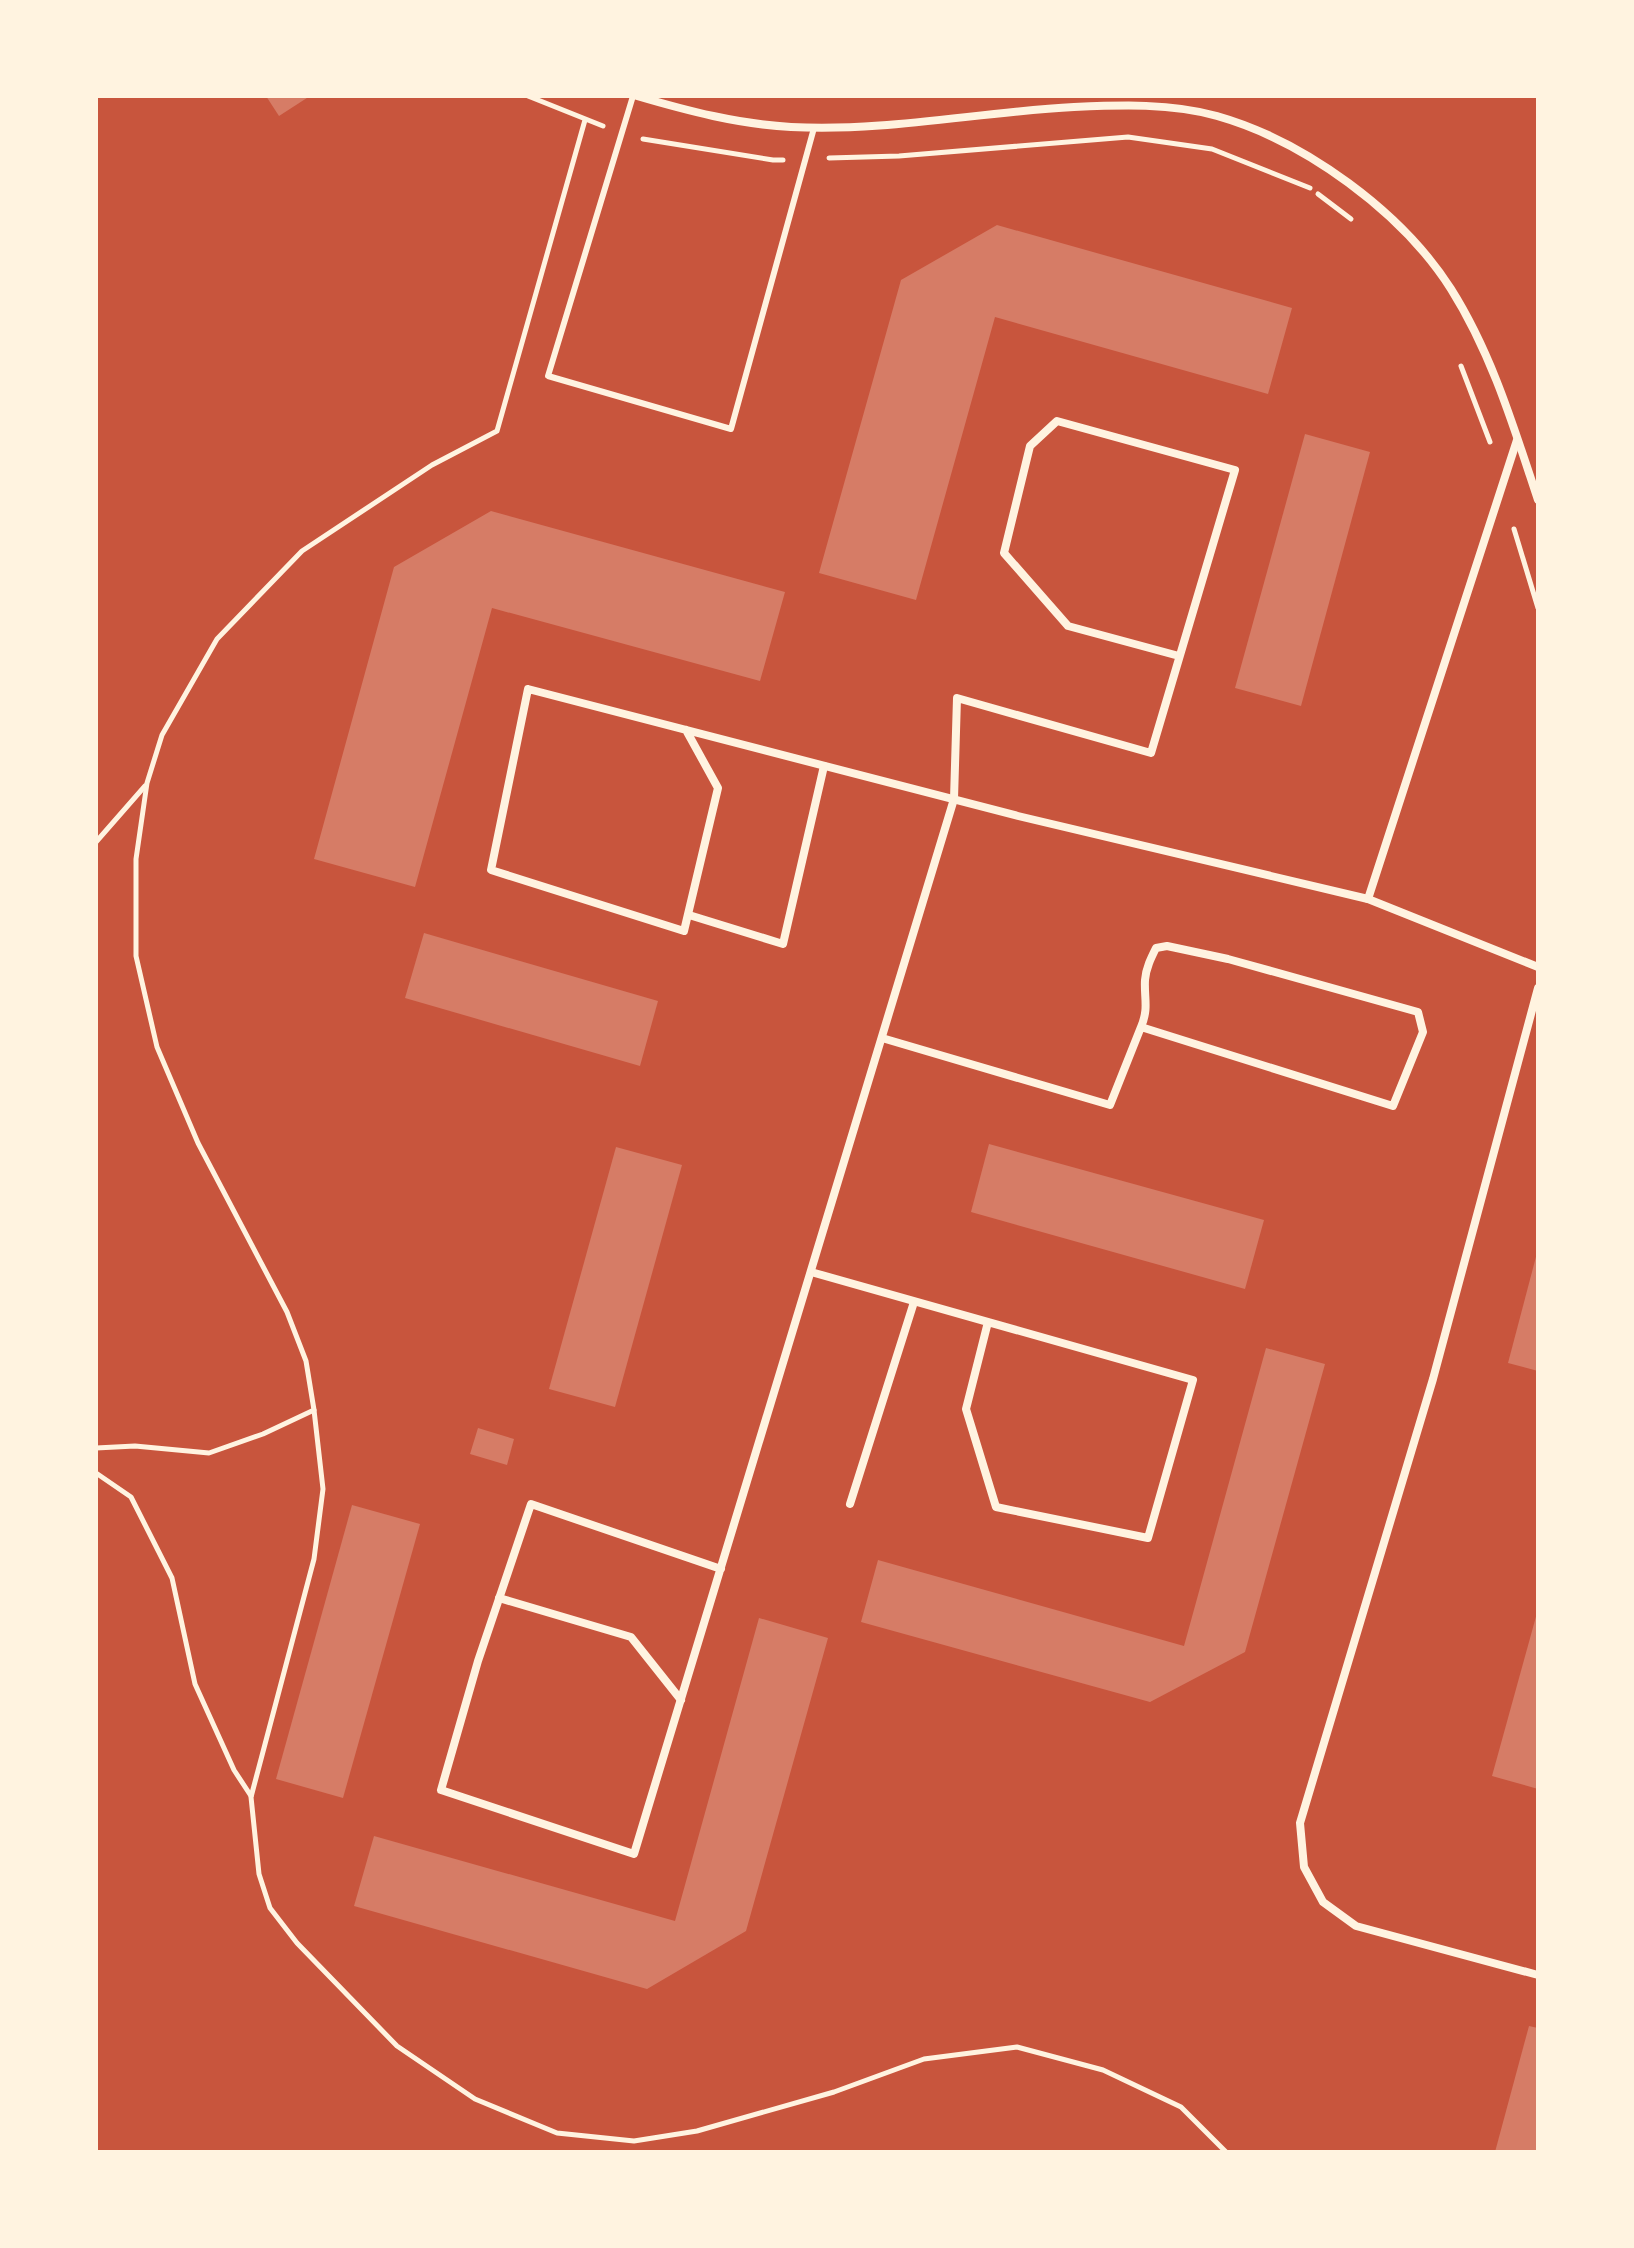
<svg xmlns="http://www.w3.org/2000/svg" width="1634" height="2248" viewBox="0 0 1634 2248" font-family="'IBM Plex Sans',sans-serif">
  <rect width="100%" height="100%" fill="#c8553d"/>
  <!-- building -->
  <g fill="#d67c66">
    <path d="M266 96H310L279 116Z"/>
    <path d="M997 225 1292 308 1268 394 995 317 916 600 819 573 901 280Z"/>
    <path d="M1305 434 1370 452 1301 706 1235 688Z"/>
    <path d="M491 511 785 592 760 681 492 608 415 887 314 859 394 567Z"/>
    <path d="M424 933 658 1001 640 1066 405 998Z"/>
    <path d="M989 1144 1264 1220 1245 1289 971 1212Z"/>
    <path d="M616 1147 682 1165 615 1407 549 1389Z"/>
    <path d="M1537 1253 1538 1254V1371L1508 1363Z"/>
    <path d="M1266 1348 1325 1364 1245 1652 1150 1702 861 1622 878 1560 1184 1646Z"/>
    <path d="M478 1428 514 1439 507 1465 470 1454Z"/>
    <path d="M352 1505 420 1524 343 1798 276 1779Z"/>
    <path d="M1537 1613H1538V1789L1492 1776Z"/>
    <path d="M759 1618 828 1638 746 1931 647 1989 354 1906 374 1836 675 1921Z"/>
    <path d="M1529 2026 1538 2028V2152H1495Z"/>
  </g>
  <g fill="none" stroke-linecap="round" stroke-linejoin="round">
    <!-- path -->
    <g stroke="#fff3e0" stroke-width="5">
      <path d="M528 96 603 126"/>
      <path d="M585 120 497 431 432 465 302 551 217 639 162 735 147 783 136 859V956L157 1047 198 1143 287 1312 306 1361 314 1410 323 1489 314 1559 251 1797 259 1874 270 1908 297 1943 397 2046 475 2099 557 2133 634 2141 697 2131 834 2092 924 2059 1017 2047 1103 2070 1181 2107 1226 2152"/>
      <path d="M643 139 773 160H783"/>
      <path d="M829 158 899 156 1128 137 1212 149 1310 188"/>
      <path d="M1318 194 1351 219"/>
      <path d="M1461 366 1490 442"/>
      <path d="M1514 529 1538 608"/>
      <path d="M96 842 145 786"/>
      <path d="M96 1448 135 1446 209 1453 263 1434 314 1410"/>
      <path d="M96 1473 131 1497 172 1578 195 1684 234 1770 251 1796"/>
    </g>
    <!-- service -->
    <path stroke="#fff3e0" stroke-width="6" d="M633 96 548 376 731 429 814 128"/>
    <!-- minor -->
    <g stroke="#fff3e0" stroke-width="8">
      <path d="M637 96C688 111 738 124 791 127 886 132 979 112 1074 107 1121 105 1171 103 1217 116 1305 141 1402 212 1451 289 1492 354 1514 428 1538 500"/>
      <path d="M686 730 718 788 684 931 491 870 528 689 1018 816 1368 899 1538 967"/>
      <path d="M1368 899 1517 440"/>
      <path d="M689 915 783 944 824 766"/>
      <path d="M1538 988 1433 1379 1300 1823 1304 1867 1323 1902 1356 1926 1538 1975"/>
      <path d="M882 1038 1110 1105 1141 1027 1393 1106 1423 1032 1418 1012 1228 959 1167 946 1156 948C1151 958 1146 968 1145 980 1144 999 1149 1008 1141 1027"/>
      <path d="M811 1272 1193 1380 1148 1538 996 1507 966 1409 988 1322"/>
      <path d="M850 1504 914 1302"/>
      <path d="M721 1569 531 1504 478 1661 441 1790 634 1854 647 1811 954 799 957 698 1151 753 1235 470 1057 421 1030 446 1004 553 1068 626 1179 656"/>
      <path d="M499 1598 631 1637 681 1700"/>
    </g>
  </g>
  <!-- border -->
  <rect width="1634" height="2248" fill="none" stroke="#fff3e0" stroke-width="196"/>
</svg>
